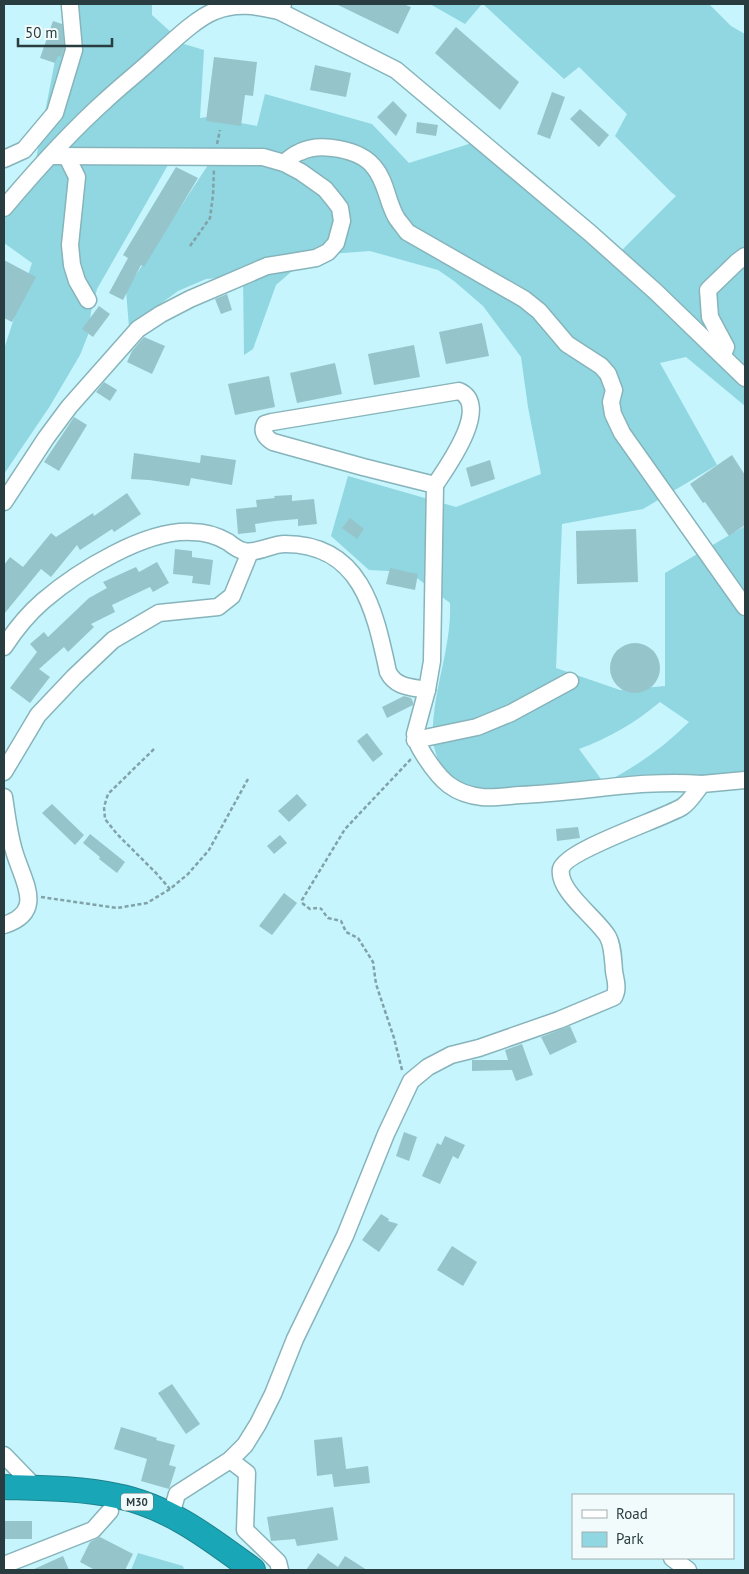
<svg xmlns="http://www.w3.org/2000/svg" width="749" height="1574" viewBox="0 0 749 1574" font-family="'PT Sans',sans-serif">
  <rect width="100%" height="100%" fill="#c6f5fd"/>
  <!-- green -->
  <g fill="#90d7e1" fill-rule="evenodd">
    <path d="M66 4H152V15L184 44 204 50 200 118 207 117 257 126 265 94 372 124 409 163 475 142 620 252 676 196 671 192 615 136 627 114 579 67 564 79 483 4H709L731 26 745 34V406L686 357 660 363 717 465 643 509 562 524 556 668 620 690 665 686V573L745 526V785L501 797 446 780C442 768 434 753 433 740 431 693 452 649 450 603L409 572 369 570 331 536 348 476 456 507 541 474 528 407 521 357 483 306 454 281 438 270 370 251 317 255 291 272 276 285 253 349 244 355 243 276 206 279 178 291 129 327 126 290 208 165 172 158 97 289 91 312 88 335 80 355 50 406 4 474V349L32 263 4 243V206L35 164ZM660 702 689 722C664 747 636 767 604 783L579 749C609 738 635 723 660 702Z"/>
    <path d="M430 4H482L465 24Z"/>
    <path d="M138 1553 183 1566 184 1570H131Z"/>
  </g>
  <!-- building -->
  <g fill="#96c4cb">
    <path d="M336 4H403L411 7 398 34Z"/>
    <path d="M53 21 62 24 64 49 61 57 58 56 55 63 40 58Z"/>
    <path d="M456 27 519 82 500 110 435 53Z"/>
    <path d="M214 57 257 62 253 96 245 95 241 126 206 121Z"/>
    <path d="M315 65 351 73 346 97 310 90Z"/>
    <path d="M552 92 565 97 550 139 537 134Z"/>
    <path d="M393 101 407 115 396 136 377 117Z"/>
    <path d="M580 109 609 135 599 147 570 119Z"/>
    <path d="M417 122 438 125 436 136 416 133Z"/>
    <path d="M176 167 198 178 144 267 141 265 123 300 109 293 128 258 123 255Z"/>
    <path d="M4 260 36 277 12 322 4 318Z"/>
    <path d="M227 294 232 310 221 314 215 299Z"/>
    <path d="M99 306 110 314 93 337 82 329Z"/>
    <path d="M482 323 489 356 446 364 439 332Z"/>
    <path d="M144 337 165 346 152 374 127 362 132 351Z"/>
    <path d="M414 345 420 377 374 385 368 354Z"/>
    <path d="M335 363 342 394 297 403 290 373Z"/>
    <path d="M269 376 275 407 235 415 228 384Z"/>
    <path d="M104 382 117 390 110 401 96 392Z"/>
    <path d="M74 417 87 425 59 471 44 462Z"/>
    <path d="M134 453 200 463 201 455 236 460 232 485 191 478 189 486 149 480 131 479Z"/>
    <path d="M732 455 745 475V525L729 536 705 502 703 503 690 484Z"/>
    <path d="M490 460 495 479 471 487 466 468Z"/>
    <path d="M127 493 141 514 114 532 112 529 80 550 77 545 51 577 41 569 4 614V565L10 557 23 567 51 533 56 537 93 513 94 516Z"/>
    <path d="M292 495V501L314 499 317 524 298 526V519L275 521 255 524 256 532 238 534 236 509 257 507 256 500 275 498 274 496Z"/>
    <path d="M350 518 364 529 357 539 342 528Z"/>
    <path d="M636 529 638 582 577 584 576 531Z"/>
    <path d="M175 549 192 551V557L213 560 210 585 192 583 193 576 173 574Z"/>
    <path d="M157 562 169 583 153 592 150 587 112 605 115 612 91 624 94 627 68 652 64 647 39 669 50 677 30 703 10 688 37 652 30 644 44 632 48 637 89 598 107 588 103 582 136 567 139 572Z"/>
    <path d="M390 568 418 574 415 590 386 584Z"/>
    <circle cx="635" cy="668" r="25"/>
    <path d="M404 696 411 698 413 702V705L387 718 382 707Z"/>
    <path d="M367 733 383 754 373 762 357 741Z"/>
    <path d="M297 794 307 805 289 822 278 811Z"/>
    <path d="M52 804 84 835 75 845 42 813Z"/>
    <path d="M578 827 580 838 557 841 556 829Z"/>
    <path d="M90 834 125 862 117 873 99 859 100 857 83 843Z"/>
    <path d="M280 835 287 843 274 854 267 846Z"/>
    <path d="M284 893 297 903 272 935 259 926Z"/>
    <path d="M570 1026 577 1042 550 1055 541 1037Z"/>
    <path d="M522 1044 533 1075 516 1081 512 1070 472 1071V1060H508L505 1050Z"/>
    <path d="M404 1132 417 1137 409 1161 396 1156Z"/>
    <path d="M445 1136 465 1145 458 1159 453 1156 440 1184 422 1176 437 1143 441 1145Z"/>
    <path d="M381 1214 389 1219 388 1221 398 1224 379 1252 362 1240Z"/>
    <path d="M452 1246 477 1262 463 1286 437 1270Z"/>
    <path d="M172 1384 200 1424 186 1434 158 1393Z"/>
    <path d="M121 1427 157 1438 156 1440 175 1445 169 1465 176 1467 169 1489 141 1481 147 1459 114 1449Z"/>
    <path d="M342 1437 346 1469 368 1466 370 1483 334 1487 332 1474 317 1476 314 1440Z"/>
    <path d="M333 1507 338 1540 297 1546 295 1539 271 1541 267 1517Z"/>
    <rect x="4" y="1521" width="28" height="18"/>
    <path d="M100 1537 133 1554 125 1570H95L80 1562 90 1542Z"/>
    <path d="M318 1553 338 1567 345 1556 367 1570H306Z"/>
    <path d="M63 1556 69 1570H32Z"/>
  </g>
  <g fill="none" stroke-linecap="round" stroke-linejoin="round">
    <!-- minor casing -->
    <g stroke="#87b4bb" stroke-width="19">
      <g id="minor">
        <path d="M279 11 396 70 590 233 656 292 745 378"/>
        <path d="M67 157 77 177 70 245 72 265 77 281 88 300"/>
        <path d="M4 159 24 150 55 113 74 50 70 6"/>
        <path d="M284 163C289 159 294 154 300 152 320 142 360 149 374 167 386 181 387 201 396 217 399 222 404 227 407 232L524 299 539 311 567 344 601 366 608 374 614 390 611 402 613 414 622 433 745 607"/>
        <path d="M4 208C36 170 69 133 106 100 122 85 139 72 155 57 170 44 196 18 215 11 237 2 257 6 279 11L283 4"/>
        <path d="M723 355 726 347 710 317 708 290 737 262 745 256"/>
        <path d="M459 391C492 405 447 467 435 485L363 467 273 442C266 438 261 432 265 424L272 422Z"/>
        <path d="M435 485 432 661 427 690 415 734C416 743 421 750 426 758 441 781 454 794 482 797 495 798 508 796 520 795 581 793 641 779 702 784"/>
        <path d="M4 502 46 438 69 407 138 329 161 314 190 299 267 266 316 258 328 252 336 243 342 221 340 208 334 200 325 189 301 172 284 163 263 157 50 156"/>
        <path d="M4 647C15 630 28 614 43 601 78 571 146 529 192 532 205 532 216 535 228 542 233 546 238 550 244 551 257 554 271 544 285 544 362 544 375 612 388 672 396 688 412 687 427 690"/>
        <path d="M415 740 477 727 511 713 570 681"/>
        <path d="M4 772 38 715 74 677 113 640 159 613 218 607 232 596 250 552"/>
        <path d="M4 797C7 816 9 836 15 854 24 883 45 912 4 925"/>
        <path d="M4 1455 36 1488"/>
        <path d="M230 1460 247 1473 245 1530 278 1562 280 1570"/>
        <path d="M171 1515 177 1494 230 1460 245 1445 258 1424 273 1394 295 1339 345 1236 386 1134 411 1081 428 1067 451 1055 479 1048 559 1020 614 997C619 988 615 979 614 971 613 960 613 946 608 937 598 919 557 891 561 869 566 850 662 819 682 807 690 802 696 791 702 784L745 780"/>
        <path d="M672 1558 688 1570"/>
        <path d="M4 1565 93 1530 110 1511"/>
      </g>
    </g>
    <!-- highway casing -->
    <g stroke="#1f828d" stroke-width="26">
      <path id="highway" d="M4 1487C41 1488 80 1488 117 1496 169 1506 212 1540 253 1570"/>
    </g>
    <!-- path -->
    <g stroke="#80a2a8" stroke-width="2.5" stroke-dasharray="4 2.5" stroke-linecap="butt">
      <path d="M217 144 220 130"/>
      <path d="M190 246 210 218 213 195 214 169"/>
      <path d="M154 749 108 794 104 807 105 819 117 834 156 873 170 889"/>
      <path d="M41 897 117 908 147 903 170 889 188 874 209 850 248 779"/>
      <path d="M402 1070 394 1038 376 984 373 962 358 938 346 932 341 921 328 918C320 909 324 906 310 909L302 903V900L345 829 411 759"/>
    </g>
    <!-- minor -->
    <use href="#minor" stroke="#fff" stroke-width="16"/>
    <!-- highway -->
    <use href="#highway" stroke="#19a7b7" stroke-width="24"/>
  </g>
  <g text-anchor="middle" stroke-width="4" stroke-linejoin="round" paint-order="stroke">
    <!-- shield labels -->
    <rect fill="#f2fbfc" stroke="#657578" stroke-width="1" x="121" y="1493.5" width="32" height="17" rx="4"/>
    <g font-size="11" font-weight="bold" fill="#293c3f">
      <text x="137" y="1506">M30</text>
    </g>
  </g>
  <!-- border -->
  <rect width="749" height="1574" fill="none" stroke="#293c3f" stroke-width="10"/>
  <!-- legend -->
  <rect x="572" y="1494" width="162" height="65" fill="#f2fbfc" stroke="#a2afb0"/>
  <rect x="582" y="1510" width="25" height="8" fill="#ffffff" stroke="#a2afb0"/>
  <text x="616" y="1519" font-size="15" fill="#293c3f">Road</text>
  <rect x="582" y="1532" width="25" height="15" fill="#90d7e1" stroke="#a2afb0"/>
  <text x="616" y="1544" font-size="15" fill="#293c3f">Park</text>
  <!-- scale -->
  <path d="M18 38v8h94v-8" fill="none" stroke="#293c3f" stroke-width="2.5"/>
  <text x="25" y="38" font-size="15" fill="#293c3f" stroke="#f2fbfc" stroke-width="4" paint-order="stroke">50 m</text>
</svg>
